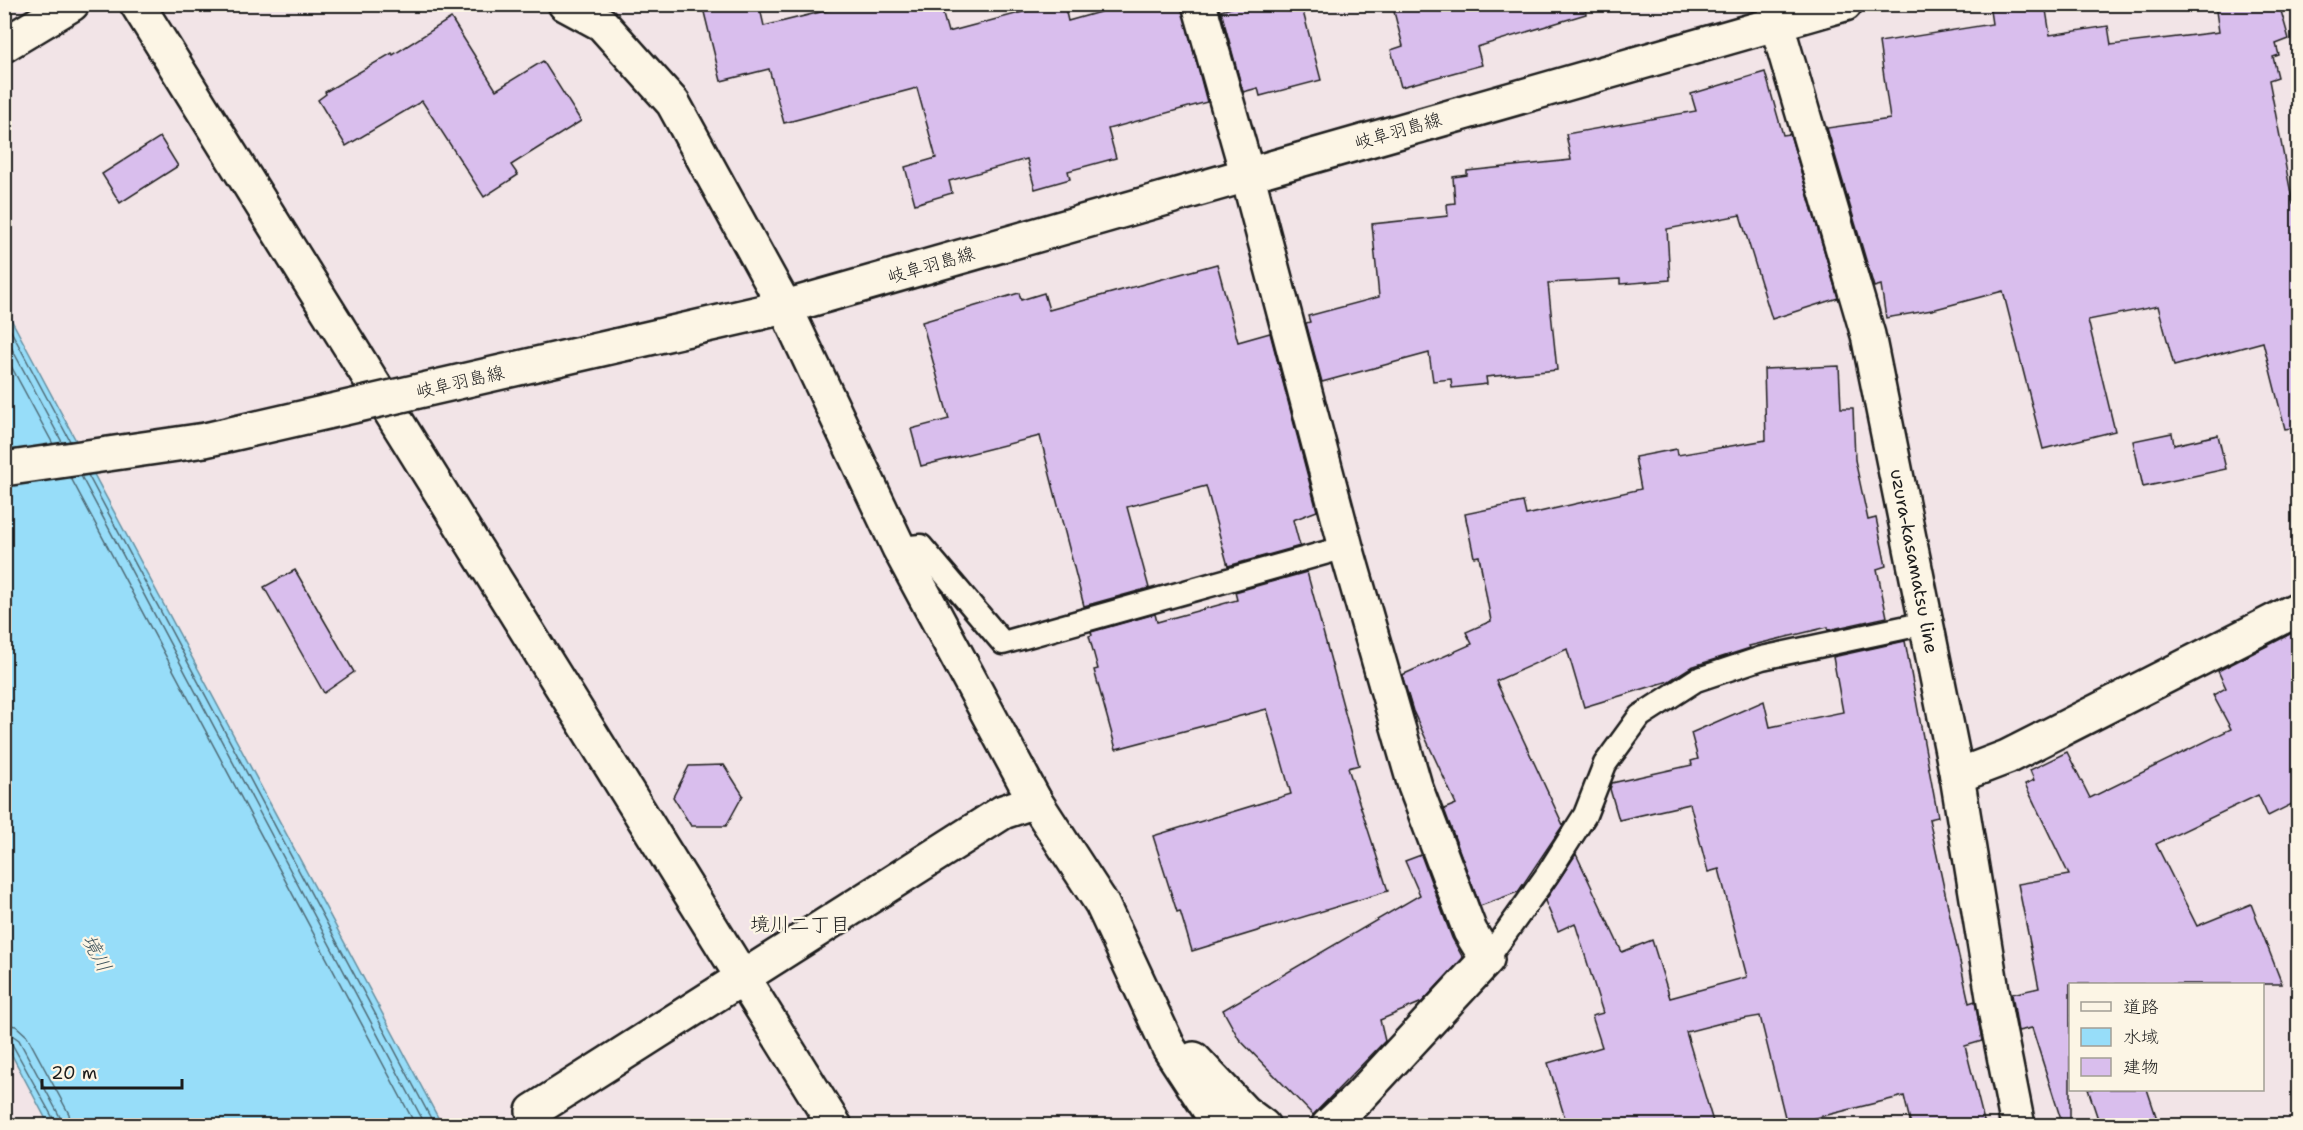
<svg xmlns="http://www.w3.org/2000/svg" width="2303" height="1130" viewBox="0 0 2303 1130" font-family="'Shantell Sans','Klee One',sans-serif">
  <rect width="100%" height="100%" fill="#f2e4e7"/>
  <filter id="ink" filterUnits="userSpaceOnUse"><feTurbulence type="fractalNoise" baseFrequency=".0167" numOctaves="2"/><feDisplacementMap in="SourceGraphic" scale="12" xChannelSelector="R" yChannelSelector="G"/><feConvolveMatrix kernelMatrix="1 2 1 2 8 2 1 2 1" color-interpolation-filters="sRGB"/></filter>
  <g filter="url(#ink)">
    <!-- water -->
    <path fill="#97ddf9" stroke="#6690a1" stroke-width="1.5" d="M4 306 442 1125H49L5 1042Z"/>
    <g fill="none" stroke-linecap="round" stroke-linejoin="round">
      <!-- shore -->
      <g stroke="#4d6974" stroke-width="1.5">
        <path d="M4 318 70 441"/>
        <path d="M4 334 62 442"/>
        <path d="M4 353 53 444"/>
        <path d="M88 475 435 1126"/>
        <path d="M81 476 426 1126"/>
        <path d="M71 478 416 1126"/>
        <path d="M4 1024 16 1026 27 1036 69 1114 71 1126"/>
        <path d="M4 1033 12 1035 19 1040 60 1117 62 1126"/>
        <path d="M4 1041 12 1044 54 1120V1126"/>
      </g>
    </g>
    <!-- building -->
    <g fill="#d9beed" stroke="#1c1c1c" stroke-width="1.5">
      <path d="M702 4H759L764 26 853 4H940L948 32 1053 4H1064L1068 21 1128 4H1181L1207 102 1108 129 1116 158 1068 171 1070 179 1035 189 1027 159 949 181 952 193 915 204 905 167 936 158 917 88 784 123 769 69 721 81Z"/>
      <path d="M1244 4H1301L1321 80 1260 96 1258 88 1243 92 1221 11Z"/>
      <path d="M1392 4H1584L1586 14 1477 47 1482 65 1401 87 1391 50 1403 46Z"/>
      <path d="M1989 4H2045L2050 35 2108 26 2111 45 2219 32 2215 4H2279L2289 39 2276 44 2279 55 2273 57 2278 77 2269 80 2293 204 2298 202V427L2285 429 2263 342 2174 366 2158 306 2088 320 2115 431 2043 449 2003 291 1932 310 1886 318 1881 285 1874 287 1827 128 1890 119 1879 42 1992 24Z"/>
      <path d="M451 18 496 90 543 61 581 121 511 165 518 175 484 197 422 101 346 146 318 100 326 94 325 92 392 53 393 55Z"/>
      <path d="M1765 72 1783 135 1790 134 1838 298 1772 319 1740 215 1667 229 1670 280 1620 284V279L1548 283 1557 370 1486 377 1487 384 1452 388 1451 379 1433 381 1429 353 1322 382 1306 323 1310 322 1308 316 1379 297 1372 224 1448 216 1447 204 1455 203 1453 177 1467 175V171L1571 160 1566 134 1696 111 1691 94Z"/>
      <path d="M160 137 178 166 120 203 102 174Z"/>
      <path d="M1217 264 1238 342 1270 333 1317 511 1293 520 1300 546 1228 566 1206 486 1127 507 1149 588 1084 606 1040 436 921 466 911 429 949 419 922 322 1019 293 1021 300 1044 293 1049 310Z"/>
      <path d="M1839 366 1841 408H1853L1855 460 1868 520 1876 518 1886 566 1877 569 1887 617 1828 630V627L1749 646 1750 648 1691 667 1669 681 1584 707 1567 649 1496 681 1563 825 1518 892 1480 906 1444 809 1456 804 1413 711 1402 675 1472 644 1466 632 1491 621 1479 556 1474 557 1465 514 1523 502 1526 515 1641 489 1635 457 1677 449 1678 455 1766 440 1764 369Z"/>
      <path d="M2172 433 2174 445 2218 435 2226 469 2143 487 2133 441Z"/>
      <path d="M295 570 354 672 324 693 264 587Z"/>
      <path d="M1307 572 1359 765 1348 768 1388 891 1192 951 1180 911 1177 912 1153 836 1291 794 1267 709 1116 749 1094 670 1098 669 1089 636 1092 635 1091 632 1155 614 1157 622 1237 600 1235 592Z"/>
      <path d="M2298 630V801L2268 816 2258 795 2156 844 2197 926 2251 904 2282 984H2070V1122L2062 1123 2032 1028 2018 1031 2012 994 2039 988 2018 884 2069 875 2025 784 2034 780 2030 770 2067 752 2090 798 2231 729 2213 695 2226 688 2218 671Z"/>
      <path d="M1905 641 1938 817 1929 819 1969 1003 1975 1001 1982 1041 1965 1046 1985 1125H1911L1904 1096 1787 1125 1760 1016 1725 1022 1686 1032 1714 1125H1567L1548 1063 1602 1047 1592 1016 1603 1013 1575 923 1558 931 1545 901 1576 854 1622 952 1652 940 1670 998 1747 977 1719 869 1708 872 1690 804 1619 820 1610 789 1612 783 1692 765 1691 761 1698 759 1691 733 1764 701 1770 727 1843 712 1833 657Z"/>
      <path d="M724 765 743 795 726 826H691L673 797 689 766Z"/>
      <path d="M1421 855 1452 938 1463 958 1422 1002 1380 1020 1385 1041 1313 1115 1239 1039 1223 1010 1420 895 1405 861Z"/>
      <path d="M2088 1089H2147L2159 1125H2100Z"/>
    </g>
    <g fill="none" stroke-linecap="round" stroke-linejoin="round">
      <!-- lane casing -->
      <g stroke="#1c1c1c" stroke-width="27">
        <g id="lane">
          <path d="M899 548 921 546 1003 643 1346 547"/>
          <path d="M1487 959 1547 875 1585 815 1605 764 1640 716 1696 680 1762 658 1926 623"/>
        </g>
      </g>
      <!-- street casing -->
      <g stroke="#1c1c1c" stroke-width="38">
        <g id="street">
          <path d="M137 4 835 1126"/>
          <path d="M565 4 602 24 673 103 785 307 899 548 1035 801 1102 904 1169 1048 1220 1126"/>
          <path d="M1199 4 1247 173 1346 547 1415 786 1470 931 1487 959 1359 1097 1328 1126"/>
          <path d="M4 45 72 4"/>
          <path d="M1957 776 2007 757 2298 609"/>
          <path d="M1194 1059 1244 1112 1263 1126"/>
          <path d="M533 1111 1003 812 1035 801"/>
        </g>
      </g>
      <!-- secondary casing -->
      <g stroke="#1c1c1c" stroke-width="38">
        <g id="secondary">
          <path d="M1774 4 1777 25 1868 335 1957 776 1996 1015 2018 1126"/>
          <path d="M628 343 785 307 1845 4"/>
        </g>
      </g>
      <!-- lane -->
      <use href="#lane" stroke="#fcf5e5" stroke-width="22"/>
      <!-- street -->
      <use href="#street" stroke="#fcf5e5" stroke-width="33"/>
      <!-- secondary -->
      <use href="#secondary" stroke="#fcf5e5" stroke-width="33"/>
      <!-- secondary-bridge casing -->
      <g stroke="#1c1c1c" stroke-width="38" stroke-linecap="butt">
        <path id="secondary-bridge" d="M4 469 205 440 628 343"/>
      </g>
      <!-- secondary-bridge -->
      <use href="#secondary-bridge" stroke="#fcf5e5" stroke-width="33"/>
    </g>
  </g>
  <g text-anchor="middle" stroke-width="4.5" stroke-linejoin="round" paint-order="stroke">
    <!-- street labels -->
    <g font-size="18" fill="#1c1c1c" stroke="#fcf5e5">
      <text transform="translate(1398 131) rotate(-16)" y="6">岐阜羽島線</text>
      <text transform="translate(931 265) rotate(-16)" y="6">岐阜羽島線</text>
      <text transform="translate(460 382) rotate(-13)" y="6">岐阜羽島線</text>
      <text transform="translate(1914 561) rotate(79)" y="6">uzura-kasamatsu line</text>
    </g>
    <!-- neighbourhood labels -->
    <g font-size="20" fill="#1c1c1c" stroke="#fcf5e5">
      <text x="800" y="931">境川二丁目</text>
    </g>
    <!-- water labels -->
    <g font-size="20" font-style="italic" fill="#41565e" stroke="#fcf5e5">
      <text transform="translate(97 953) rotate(62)" y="7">境川</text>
    </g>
  </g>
  <!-- margin -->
  <rect width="2303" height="1130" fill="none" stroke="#fcf5e5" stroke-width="24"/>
  <rect x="12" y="12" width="2279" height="1106" fill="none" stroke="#1c1c1c" stroke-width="2" filter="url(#ink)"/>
  <!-- legend -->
  <rect x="2069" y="983" width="195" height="108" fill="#fcf5e5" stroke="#a29e95" stroke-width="1.5"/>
  <rect x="2081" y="1002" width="30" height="9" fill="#fcf5e5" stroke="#a29e95" stroke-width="1.5"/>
  <text x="2123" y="1013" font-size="18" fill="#1c1c1c">道路</text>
  <rect x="2081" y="1028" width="30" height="18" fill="#97ddf9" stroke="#a29e95" stroke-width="1.5"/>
  <text x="2123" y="1043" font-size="18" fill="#1c1c1c">水域</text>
  <rect x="2081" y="1058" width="30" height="18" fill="#d9beed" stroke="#a29e95" stroke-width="1.5"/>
  <text x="2123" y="1073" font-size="18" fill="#1c1c1c">建物</text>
  <!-- scale -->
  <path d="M42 1079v9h140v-9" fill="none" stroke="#1c1c1c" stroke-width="3"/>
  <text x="51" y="1079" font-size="18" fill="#1c1c1c" stroke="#fcf5e5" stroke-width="4.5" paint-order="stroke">20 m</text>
</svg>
